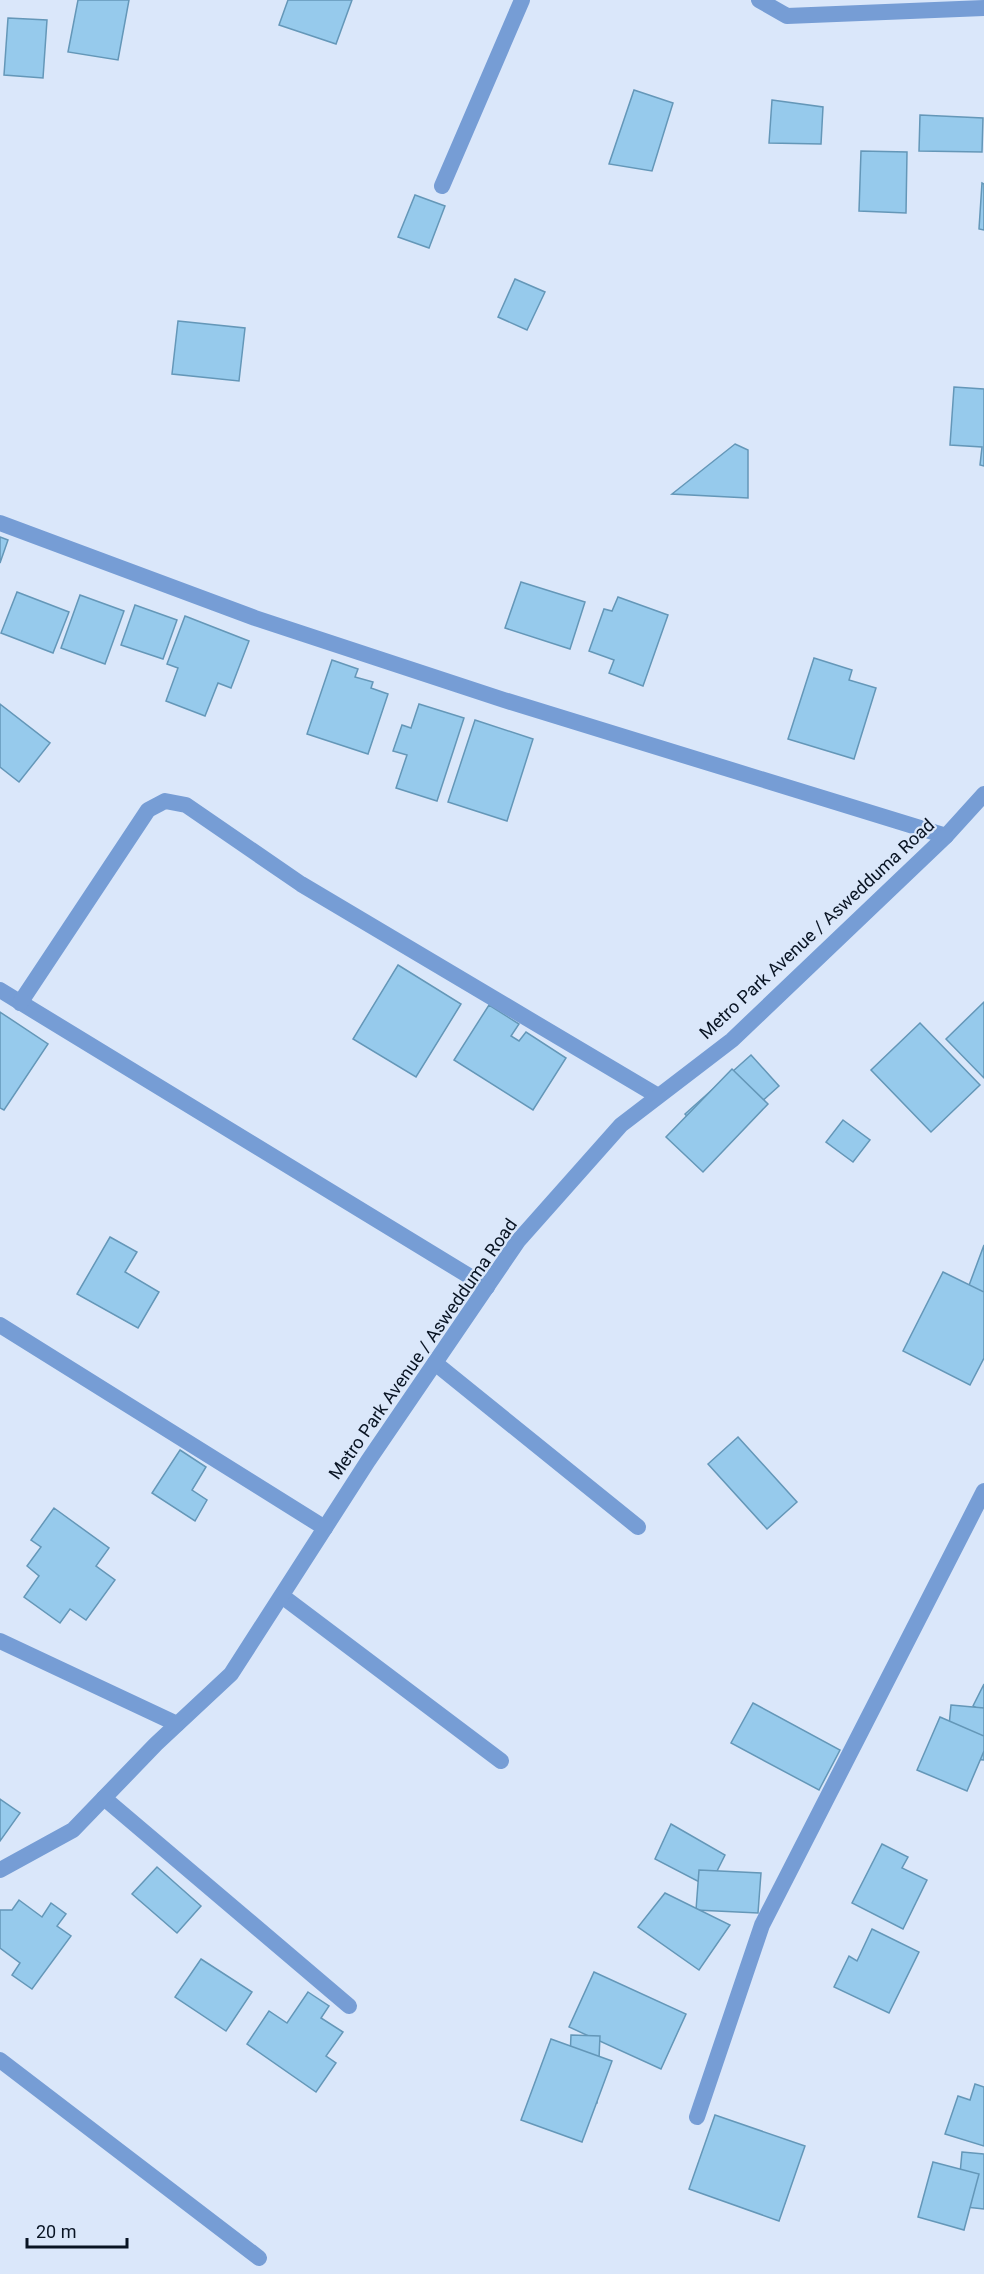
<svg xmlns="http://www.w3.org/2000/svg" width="984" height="2274" viewBox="0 0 984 2274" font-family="Roboto,sans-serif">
  <rect width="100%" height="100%" fill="#dae7fa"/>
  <!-- building -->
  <g fill="#96caec" stroke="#6497b8" stroke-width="1.5">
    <path d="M78 0H129L118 60 68 52Z"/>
    <path d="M288 0H352L336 44 279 25Z"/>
    <path d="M8 18 47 20 43 78 4 75Z"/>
    <path d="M634 90 673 103 652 171 609 164Z"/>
    <path d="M772 100 823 107 821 144 769 143Z"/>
    <path d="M920 115 983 118 982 152 919 151Z"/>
    <path d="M861 151 907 152 906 213 859 211Z"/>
    <path d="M982 183 984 184V230L979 229Z"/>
    <path d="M415 195 445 206 429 248 398 237Z"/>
    <path d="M515 279 545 292 527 330 498 317Z"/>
    <path d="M178 321 245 328 239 381 172 374Z"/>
    <path d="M954 387 984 389V466L980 465 982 447 950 445Z"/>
    <path d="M735 444 748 450V498L672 494Z"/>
    <path d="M0 537 8 540 0 563Z"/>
    <path d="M521 582 585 602 570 649 505 628Z"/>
    <path d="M17 592 69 612 53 653 1 633Z"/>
    <path d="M80 595 124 611 105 664 61 648Z"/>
    <path d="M618 597 668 615 643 686 609 673 614 660 589 651 604 609 612 611Z"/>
    <path d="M135 605 177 620 163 659 121 645Z"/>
    <path d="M185 616 249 641 231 688 218 683 205 716 166 701 178 668 167 664Z"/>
    <path d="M814 658 852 670 849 680 876 688 854 759 788 739Z"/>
    <path d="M332 660 358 669 355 677 373 682 371 688 388 694 368 754 307 734Z"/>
    <path d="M0 704 50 743 19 782 0 767Z"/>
    <path d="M419 704 464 718 437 801 396 788 407 755 393 751 402 725 411 728Z"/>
    <path d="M475 720 533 739 507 821 448 802Z"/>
    <path d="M398 965 461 1004 416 1077 353 1039Z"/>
    <path d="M984 1002V1078L946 1039Z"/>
    <path d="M489 1005 519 1024 511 1036 519 1041 526 1032 566 1058 533 1110 454 1060Z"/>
    <path d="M0 1012 48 1044 4 1110 0 1108Z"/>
    <path d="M920 1023 980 1085 931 1132 871 1070Z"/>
    <path d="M751 1055 779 1086 713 1145 685 1114Z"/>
    <path d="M732 1069 768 1104 703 1172 666 1137Z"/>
    <path d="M843 1120 870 1140 853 1162 826 1142Z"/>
    <path d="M110 1237 137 1252 125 1272 159 1292 138 1328 77 1294Z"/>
    <path d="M984 1245V1325L958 1315Z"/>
    <path d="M943 1272 984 1292V1358L970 1385 903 1351Z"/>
    <path d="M738 1437 797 1502 767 1529 708 1464Z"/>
    <path d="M180 1450 206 1467 192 1490 207 1500 195 1521 152 1493Z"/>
    <path d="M54 1508 109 1548 96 1566 115 1580 86 1620 70 1609 60 1623 24 1597 39 1576 27 1566 41 1547 31 1540Z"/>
    <path d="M984 1684V1712L973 1706Z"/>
    <path d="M753 1703 840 1750 819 1790 731 1743Z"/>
    <path d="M951 1705 984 1708V1760L946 1757Z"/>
    <path d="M940 1717 984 1736V1751L967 1791 917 1770Z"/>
    <path d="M0 1799 20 1813 0 1841Z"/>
    <path d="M671 1824 725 1855 709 1887 655 1859Z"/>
    <path d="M882 1844 908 1857 902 1868 927 1880 903 1929 852 1903Z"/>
    <path d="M157 1867 201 1906 177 1933 132 1894Z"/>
    <path d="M699 1870 761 1873 758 1913 696 1910Z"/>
    <path d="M665 1893 730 1925 699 1970 638 1927Z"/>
    <path d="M19 1900 42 1917 51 1903 66 1914 57 1926 71 1936 32 1989 12 1975 20 1963 0 1948V1910H12Z"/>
    <path d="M872 1929 919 1952 889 2013 834 1987 849 1956 857 1961Z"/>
    <path d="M201 1959 252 1992 226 2031 175 1997Z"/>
    <path d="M594 1972 686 2014 661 2069 569 2027Z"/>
    <path d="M308 1992 329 2006 321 2018 343 2032 326 2056 336 2063 316 2092 247 2044 269 2011 287 2023Z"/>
    <path d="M571 2035 600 2036 597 2103 568 2102Z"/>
    <path d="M551 2039 612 2061 582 2142 521 2120Z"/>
    <path d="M975 2084 984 2087V2146L945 2134 958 2096 970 2100Z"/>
    <path d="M715 2115 805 2146 779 2221 689 2189Z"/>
    <path d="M962 2152 984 2154V2209L957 2206Z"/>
    <path d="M933 2162 979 2174 964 2230 918 2217Z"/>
  </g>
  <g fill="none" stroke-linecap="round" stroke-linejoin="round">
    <!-- minor -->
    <g stroke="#769dd5" stroke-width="16">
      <path d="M442 186 522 0"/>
      <path d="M0 523 255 618 504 700 946 836"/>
      <path d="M0 990 487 1287"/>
      <path d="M20 1003 148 810 165 801 186 805 301 884 658 1096"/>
      <path d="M0 1325 325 1528"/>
      <path d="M435 1363 638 1527"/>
      <path d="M282 1596 501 1761"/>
      <path d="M0 1641 177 1724"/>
      <path d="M104 1798 349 2006"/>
      <path d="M0 1870 73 1830 156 1744 231 1674 368 1461 518 1241 621 1125 732 1040 946 836 984 794"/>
      <path d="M0 2060 259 2258"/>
      <path d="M697 2117 762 1925 984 1491"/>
    </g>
    <!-- tertiary -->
    <path stroke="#769dd5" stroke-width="16" d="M759 0 787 16 984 8"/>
  </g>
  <g text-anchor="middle" stroke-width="4.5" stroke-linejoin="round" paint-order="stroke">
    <!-- street labels -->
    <g font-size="18" fill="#091423" stroke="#dae7fa">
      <text transform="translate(817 929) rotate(-43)" y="6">Metro Park Avenue / Aswedduma Road</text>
      <text transform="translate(423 1349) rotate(-55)" y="6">Metro Park Avenue / Aswedduma Road</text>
    </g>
  </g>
  <!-- scale -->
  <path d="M27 2238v9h100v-9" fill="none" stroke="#091423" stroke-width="3"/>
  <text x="36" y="2238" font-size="18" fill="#091423" stroke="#dae7fa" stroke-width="4.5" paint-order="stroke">20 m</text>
</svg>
